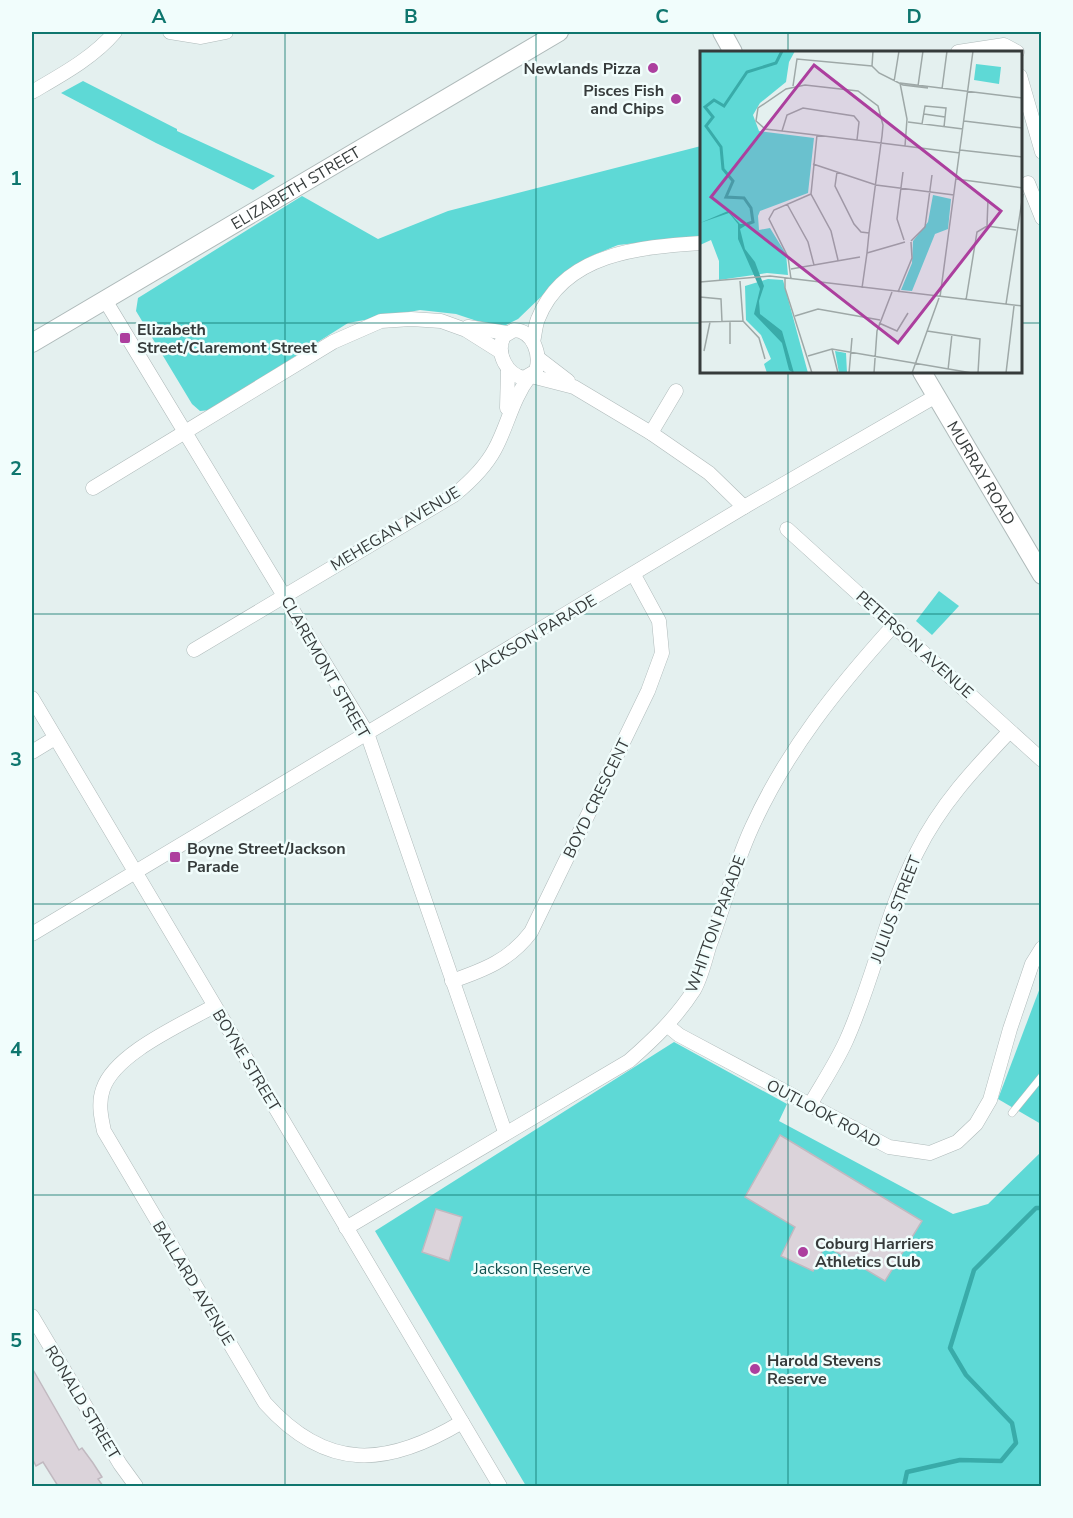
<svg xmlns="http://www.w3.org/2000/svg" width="1073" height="1518" viewBox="0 0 1073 1518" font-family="'Nunito Sans',sans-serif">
  <rect width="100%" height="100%" fill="#e4f0ef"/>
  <!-- green -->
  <g fill="#5ed9d6">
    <path d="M83 81 177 129V131L275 176 253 190 156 143 61 93Z"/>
    <path d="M701 146V236L618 245 589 257 569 270 518 319 504 326H492L456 314 420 310 348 323 210 410 200 411 192 404 136 311 138 298 302 196 378 239 448 211Z"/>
    <path d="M939 591 959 606 932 635 916 621Z"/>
    <path d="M1041 985V1124L998 1099Z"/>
    <path d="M674 1042 787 1104 779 1121 953 1214 988 1204 1041 1152V1486H526L375 1231Z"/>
  </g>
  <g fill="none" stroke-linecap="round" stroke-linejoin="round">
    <!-- stream -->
    <path stroke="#39aba9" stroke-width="4.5" d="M904 1486 907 1472 960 1460 1001 1461 1016 1443 1012 1423 966 1375 950 1348 974 1270 1036 1208H1042"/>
  </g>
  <!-- building -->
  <g fill="#dbd3da" stroke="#c1b9c0" stroke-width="1.5">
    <path d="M780 1135 922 1221 885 1281 825 1245 813 1271 781 1256 795 1227 745 1197Z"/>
    <path d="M436 1209 462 1217 449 1261 422 1252Z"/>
    <path d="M32 1368 79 1450 82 1448 93 1463 102 1477 98 1479 103 1486H58L43 1462 36 1466 32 1458Z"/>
  </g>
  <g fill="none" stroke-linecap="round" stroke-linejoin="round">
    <!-- lane casing -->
    <g stroke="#afbaba" stroke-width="8">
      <path id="lane" d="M1012 1113 1042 1076"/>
    </g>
    <!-- street casing -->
    <g stroke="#afbaba" stroke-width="15">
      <g id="street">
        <path d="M170 32 201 37 226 32"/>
        <path d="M958 52 1004 45 1017 52"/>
        <path d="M1020 76 1042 152"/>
        <path d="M32 92C61 75 93 58 115 32"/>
        <path d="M1028 183 1042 218"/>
        <path d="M105 300 367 733 505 1132"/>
        <path d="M468 327 507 333"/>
        <path d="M514 330C534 331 541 355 536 371L524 378C507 375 495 353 504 336Z"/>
        <path d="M533 342C535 334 535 326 538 319 564 253 640 247 701 243"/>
        <path d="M538 358 568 381"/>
        <path d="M531 376 574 387 651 433 709 473 744 507"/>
        <path d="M507 408 508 370"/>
        <path d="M651 433 676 391"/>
        <path d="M93 488 333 342 381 321 411 319 441 321 466 330 501 352"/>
        <path d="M787 529 1042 760"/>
        <path d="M194 650 454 495C470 482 485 468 495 449 508 425 512 399 530 376"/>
        <path d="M32 698 500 1486"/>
        <path d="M32 752 55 738"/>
        <path d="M32 934 744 507 936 396"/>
        <path d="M452 981C484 970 510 960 531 932L648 691 662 653 659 621 634 575"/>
        <path d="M214 1006C183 1024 115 1053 103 1089 98 1103 101 1117 104 1131L265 1403C327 1472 387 1467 462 1422"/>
        <path d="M668 1026 679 1035 889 1147 930 1153 957 1142 976 1124 990 1100 1010 1029 1032 964 1042 948"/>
        <path d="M810 1105C822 1084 836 1063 846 1041 874 979 886 912 917 852 940 805 974 769 1009 732"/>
        <path d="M346 1228 629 1061C654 1039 676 1018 694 990 701 978 705 961 709 947 724 907 734 866 752 827 787 750 837 688 893 626"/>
        <path d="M32 1316 120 1464 136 1486"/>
      </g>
    </g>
    <!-- secondary casing -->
    <g stroke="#afbaba" stroke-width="20">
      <g id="secondary">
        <path d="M722 32 733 52"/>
        <path id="s1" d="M32 343 559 32"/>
        <path id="s2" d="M922 372 1042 575"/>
      </g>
    </g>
    <!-- lane -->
    <use href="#lane" stroke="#fff" stroke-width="7"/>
    <!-- street -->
    <use href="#street" stroke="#fff" stroke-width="14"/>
    <!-- secondary -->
    <use href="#secondary" stroke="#fff" stroke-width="18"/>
  </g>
  <!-- grid -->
  <path fill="none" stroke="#0f766e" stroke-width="1.5" stroke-opacity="0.55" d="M285 32V1486M536 32V1486M788 32V52M32 323H701M1020 323H1042M788 372V1486M32 614H1042M32 904H1042M32 1195H1042"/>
  <!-- markers -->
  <g fill="#ac3f9e" stroke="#f1fdfc" stroke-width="2">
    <circle cx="653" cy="68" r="6"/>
    <circle cx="676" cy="99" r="6"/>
    <rect x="119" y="332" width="12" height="12" rx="3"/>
    <rect x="169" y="851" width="12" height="12" rx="3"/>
    <circle cx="803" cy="1252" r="6"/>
    <circle cx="755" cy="1369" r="6"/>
  </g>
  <g text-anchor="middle" stroke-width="5" stroke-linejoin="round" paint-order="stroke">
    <!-- poi labels -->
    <g font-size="16" font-weight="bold" fill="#363b3b" stroke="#f1fdfc" text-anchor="start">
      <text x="641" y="74" text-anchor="end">Newlands Pizza</text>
      <text x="664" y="96" text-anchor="end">Pisces Fish<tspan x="664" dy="18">and Chips</tspan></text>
      <text x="137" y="335">Elizabeth<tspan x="137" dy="18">Street/Claremont Street</tspan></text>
      <text x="187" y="854">Boyne Street/Jackson<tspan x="187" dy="18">Parade</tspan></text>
      <text x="815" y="1249">Coburg Harriers<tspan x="815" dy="18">Athletics Club</tspan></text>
      <text x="767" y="1366">Harold Stevens<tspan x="767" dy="18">Reserve</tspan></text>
    </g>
    <!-- street labels -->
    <g font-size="16" fill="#363b3b" stroke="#f1fdfc">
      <text dy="6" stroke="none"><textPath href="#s1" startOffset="306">ELIZABETH STREET</textPath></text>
      <text dy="6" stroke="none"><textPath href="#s2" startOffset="117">MURRAY ROAD</textPath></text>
      <text transform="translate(395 528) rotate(-31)" y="6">MEHEGAN AVENUE</text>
      <text transform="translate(535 634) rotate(-31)" y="6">JACKSON PARADE</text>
      <text transform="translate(915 644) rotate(42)" y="6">PETERSON AVENUE</text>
      <text transform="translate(326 667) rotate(60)" y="6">CLAREMONT STREET</text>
      <text transform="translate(596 798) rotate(-64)" y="6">BOYD CRESCENT</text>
      <text transform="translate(895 909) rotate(-69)" y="6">JULIUS STREET</text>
      <text transform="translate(715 924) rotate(-70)" y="6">WHITTON PARADE</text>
      <text transform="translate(247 1060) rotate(59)" y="6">BOYNE STREET</text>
      <text transform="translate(824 1113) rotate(28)" y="6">OUTLOOK ROAD</text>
      <text transform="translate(194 1283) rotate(59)" y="6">BALLARD AVENUE</text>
      <text transform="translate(83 1402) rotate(59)" y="6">RONALD STREET</text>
    </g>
    <!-- park labels -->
    <g font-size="16" fill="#115250" stroke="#f1fdfc">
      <text x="532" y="1274">Jackson Reserve</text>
    </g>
  </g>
  <!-- overview -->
  <g transform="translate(700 51)">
    <rect width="322" height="322" fill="#e4f0ef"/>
    <path d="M0 0H95L89 11 86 31 60 52 53 64 59 80 114 87 108 142 60 160 58 165 59 179 70 177 86 203 88 224 67 222 19 229V210L11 189 0 194ZM276 13 301 16 299 33 274 29ZM233 144 251 148 248 178 235 183 212 240 201 239 212 212 213 190 228 171ZM68 228 83 229 108 322H67L64 313 71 308 61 284 46 269 45 235ZM135 300 146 302 147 322H139Z" fill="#5ed9d6"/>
    <path d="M28 160 40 173H48L40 178 45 198 55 211 64 235 59 250 60 263 82 280 94 322 89 319 82 292 54 263 60 238 38 188V173L29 162 0 172Z" fill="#39aba9"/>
    <path fill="none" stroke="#39aba9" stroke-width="3" d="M47 173 53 171 51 157 44 147 26 146 33 130 23 118 21 96 6 75 13 66 5 56 14 49 24 55 47 21 76 12 82 0"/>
    <path fill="none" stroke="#9ea8a7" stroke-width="1.5" d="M173 0 172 15 179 22 203 34 228 37M194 31 199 0M200 32 323 47M200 32 207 68 205 95M93 35 97 8 172 15M218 35 223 0M242 38 247 0M224 63 245 66M264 70 323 77M208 71 263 78M222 73 225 55 246 57 244 76M82 80 87 64 103 57 154 65 159 71 157 89M117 84 111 143 131 180 138 209M260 99 323 106M113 113 176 134 254 144M137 121 135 135 154 173 161 181 169 182M203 121 197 168 204 189M256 128 323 137M87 153 108 191 114 214M287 175 288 148M211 190 225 176 232 124M167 202 205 191M91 218 160 206M85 227V237L112 322M91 228 88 206 69 168 74 159 111 143M40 230 43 270M0 231 70 225 323 255M162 237 167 202 169 182 181 92 182 85 183 74 178 55 158 40 105 34 86 38 58 57 56 70 65 78 82 80 157 89 205 95 260 102M198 241 212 207 211 191M0 246 21 248 22 271M240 246 273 0M266 249 277 181 287 175 316 179M306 253 323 143M95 265 118 258 180 269M43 270 59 287 65 308M0 271 43 270M179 272 197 280 208 262M227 280 280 288 278 322M30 293V271M132 298 138 322M4 300 10 271M108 305 132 298 272 322M248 319 252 283M149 322 152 287M174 322 177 280 192 241M212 322 239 247M306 322 314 255"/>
    <path fill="#ac3f9e" fill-opacity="0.15" stroke="#ac3f9e" stroke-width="3" d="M114 14 301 160 198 292 11 146Z"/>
    <rect width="322" height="322" fill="none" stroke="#363b3b" stroke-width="3"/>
  </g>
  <!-- border -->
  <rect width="1073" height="1518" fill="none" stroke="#f1fdfc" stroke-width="66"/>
  <rect x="33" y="33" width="1007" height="1452" fill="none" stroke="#0f766e" stroke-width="2"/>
  <g font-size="20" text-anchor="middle" font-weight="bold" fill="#0f766e">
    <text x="159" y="23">A</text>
    <text x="411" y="23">B</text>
    <text x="662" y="23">C</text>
    <text x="914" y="23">D</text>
    <text x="16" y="185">1</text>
    <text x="16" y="475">2</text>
    <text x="16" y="766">3</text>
    <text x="16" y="1056">4</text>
    <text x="16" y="1347">5</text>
  </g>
</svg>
